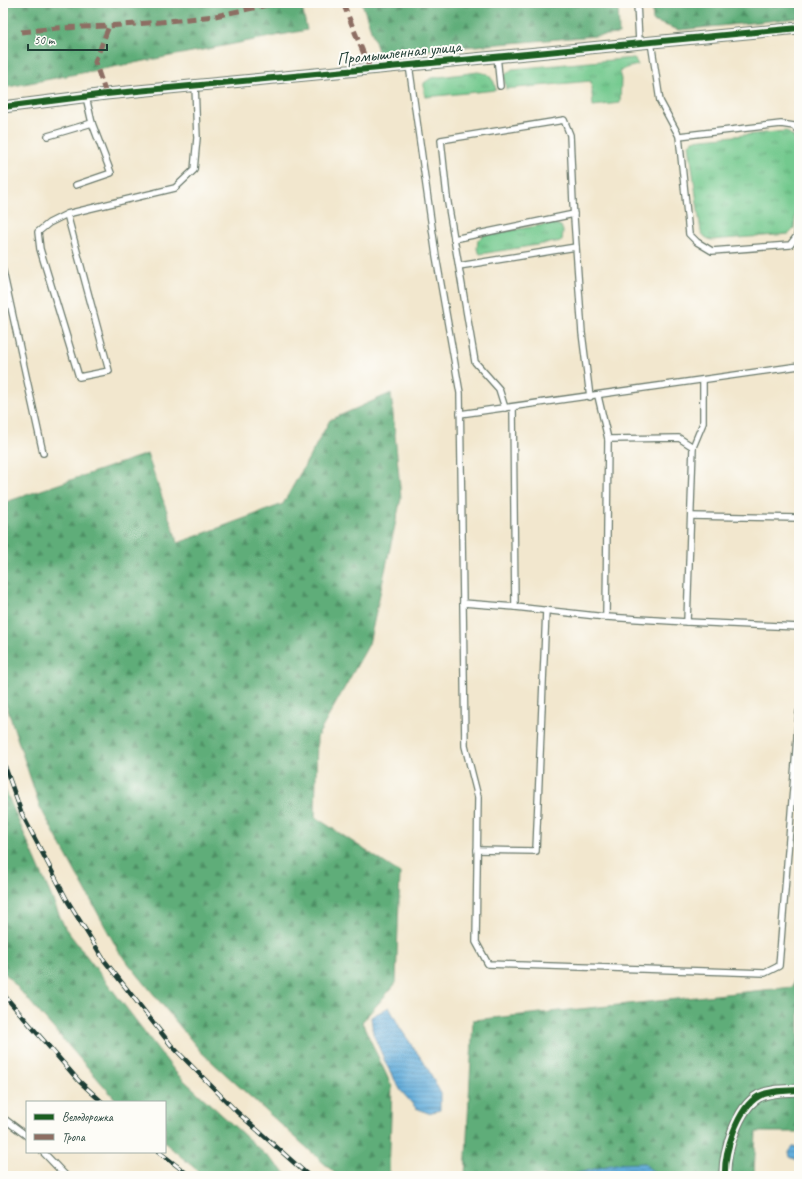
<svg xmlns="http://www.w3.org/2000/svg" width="802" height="1179" viewBox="0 0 802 1179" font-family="Caveat,sans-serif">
  <defs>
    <pattern id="grass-tufts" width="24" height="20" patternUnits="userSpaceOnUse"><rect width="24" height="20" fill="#73c98e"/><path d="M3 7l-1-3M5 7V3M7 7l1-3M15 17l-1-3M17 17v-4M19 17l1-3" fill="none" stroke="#5ea475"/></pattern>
    <pattern id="forest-firs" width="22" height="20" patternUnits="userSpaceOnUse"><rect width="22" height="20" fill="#5ead79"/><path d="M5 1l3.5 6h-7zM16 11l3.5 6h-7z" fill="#4d8e64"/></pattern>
    <pattern id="water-rules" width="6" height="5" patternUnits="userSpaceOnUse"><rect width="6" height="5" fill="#63addb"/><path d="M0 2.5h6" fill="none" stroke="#518eb2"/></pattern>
  </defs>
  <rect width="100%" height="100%" fill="#fdfcf7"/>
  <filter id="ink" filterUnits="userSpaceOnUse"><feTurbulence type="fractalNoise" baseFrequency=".025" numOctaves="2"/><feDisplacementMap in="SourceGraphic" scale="8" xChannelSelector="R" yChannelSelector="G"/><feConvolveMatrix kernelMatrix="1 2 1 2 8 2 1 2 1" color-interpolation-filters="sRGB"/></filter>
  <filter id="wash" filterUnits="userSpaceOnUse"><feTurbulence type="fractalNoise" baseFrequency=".012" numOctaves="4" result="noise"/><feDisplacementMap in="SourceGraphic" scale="16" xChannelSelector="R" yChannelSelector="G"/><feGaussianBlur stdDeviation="0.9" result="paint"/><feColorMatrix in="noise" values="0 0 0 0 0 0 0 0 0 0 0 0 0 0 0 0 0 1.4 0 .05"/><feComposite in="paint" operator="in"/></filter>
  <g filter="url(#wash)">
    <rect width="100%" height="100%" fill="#f2e7ce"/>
    <!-- grass -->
    <g fill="url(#grass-tufts)" stroke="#498361">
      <path d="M634 58 638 65 626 68 619 72 621 79 620 103 593 106 591 81 506 89 504 76 512 69Z"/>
      <path d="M478 72 488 74 494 82 496 90 426 97 424 93V83L431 78Z"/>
      <path d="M786 131 794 137 797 155 799 158V181L794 229 789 234 711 240 705 237 701 232 689 144 693 140Z"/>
      <path d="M554 223 561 226 563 231 562 241 480 254 477 249 478 240 483 235Z"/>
    </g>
    <!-- forest -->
    <g fill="url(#forest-firs)" stroke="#3e7556">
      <path d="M3 3H301L307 30 3 88Z"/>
      <path d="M362 3H618L619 34 379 54Z"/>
      <path d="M652 3H799V18L679 30 653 21Z"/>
      <path d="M391 393 401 498 369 644 317 737 315 817 400 873 396 983 362 1022 392 1087 389 1176H338L201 1052 119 952 40 807 3 695V503L147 454 178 543 283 504 330 420Z"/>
      <path d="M3 785 65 928 177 1074 289 1176H204L165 1143V1102H118L3 971Z"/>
      <path d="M799 942V1132H756L754 1176H657L644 1163 573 1174 571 1176H465L473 1020 793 987Z"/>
    </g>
    <!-- water -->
    <g fill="url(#water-rules)" stroke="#417588">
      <path d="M389 1007 400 1028 427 1067 440 1092V1110L428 1113 416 1108 401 1091 386 1064 373 1033 371 1017Z"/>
      <path d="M799 1146V1161L790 1157 789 1152 793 1147Z"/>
      <path d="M644 1163 657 1176H571L573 1174 615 1164Z"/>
    </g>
  </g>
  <g filter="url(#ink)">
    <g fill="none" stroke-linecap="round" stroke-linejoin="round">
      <!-- lane casing -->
      <g stroke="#69786a" stroke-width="8">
        <g id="lane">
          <path d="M637 3 639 42"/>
          <path d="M651 42 660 101 679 136 689 234 697 242 712 251 790 245 797 236 799 222"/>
          <path d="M497 56 500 86"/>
          <path d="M409 65 436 256 460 393 465 746 478 797 476 942 488 964 765 973 779 966 799 712"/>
          <path d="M48 136 92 123"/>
          <path d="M679 136 781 124 794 126 799 132"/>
          <path d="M76 185 111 173 92 123 86 97"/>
          <path d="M67 214 49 223 38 232 40 249 79 377 109 371 67 214 175 188 194 170 197 138 195 85"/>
          <path d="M454 239 574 214"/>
          <path d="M459 266 576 247"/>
          <path d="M3 271 43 453"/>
          <path d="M505 408 499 389 475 362 447 197 441 140 564 120 570 135 573 203 582 333 590 397"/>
          <path d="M460 414 799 366"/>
          <path d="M693 447 703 423V380"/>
          <path d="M691 516 799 518"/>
          <path d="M463 603 515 607 513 407"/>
          <path d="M515 607 606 617 608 439 598 396"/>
          <path d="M606 617 687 622 693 447 679 438 608 439"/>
          <path d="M687 622 799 627"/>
          <path d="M477 850 536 851 546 610"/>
          <path d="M3 1118 27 1136"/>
          <path d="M43 1152 66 1176"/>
        </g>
      </g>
      <!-- street casing -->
      <g stroke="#69786a" stroke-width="13">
        <g id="street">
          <path d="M3 107 106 94 799 28"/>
          <path d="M725 1176C724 1153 737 1108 759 1096 771 1090 786 1091 799 1090"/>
        </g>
      </g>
      <!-- lane -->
      <use href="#lane" stroke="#fff" stroke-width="5.5"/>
      <!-- street -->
      <use href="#street" stroke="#fff" stroke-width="11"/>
      <!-- rail casing -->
      <g stroke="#1f3d34" stroke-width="4.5">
        <g id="rail">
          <path d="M3 761 22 814 67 900 104 960 171 1045 237 1112 309 1176"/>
          <path d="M3 994 79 1081 102 1102"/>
          <path d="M159 1152 190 1176"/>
        </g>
      </g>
      <!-- rail -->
      <use href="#rail" stroke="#fdfcf7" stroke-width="3" stroke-dasharray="9" stroke-linecap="butt"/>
      <!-- quiet -->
      <g stroke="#8d6e63" stroke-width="5" stroke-dasharray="10 5" stroke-linecap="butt">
        <path d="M343 3 370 69"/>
        <path d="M21 32 57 28 109 26 160 22 215 16 277 3"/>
        <path d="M106 94 95 62 109 26"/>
      </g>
      <!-- cycleway casing -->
      <g stroke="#fdfcf7" stroke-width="8">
        <g id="cycleway">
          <path d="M3 107 106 94 799 28"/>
          <path d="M725 1176C724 1153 737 1108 759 1096 771 1090 786 1091 799 1090"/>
        </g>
      </g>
      <!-- cycleway -->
      <use href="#cycleway" stroke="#1b5e20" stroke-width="6"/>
    </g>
  </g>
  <g text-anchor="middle" stroke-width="4" stroke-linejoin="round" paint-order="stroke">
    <!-- street labels -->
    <g font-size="17" fill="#1f3d34" stroke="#fdfcf7">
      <text transform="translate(399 52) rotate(-6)" y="6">Промышленная улица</text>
    </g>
  </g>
  <!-- margin -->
  <rect width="802" height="1179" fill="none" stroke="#fdfcf7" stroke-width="16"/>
  <!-- legend -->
  <rect x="26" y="1101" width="140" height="52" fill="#fdfcf7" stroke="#a4b0a9"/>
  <rect x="34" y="1114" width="20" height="6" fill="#1b5e20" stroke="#a4b0a9"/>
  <text x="62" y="1121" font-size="12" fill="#1f3d34">Велодорожка</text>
  <rect x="34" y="1134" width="20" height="6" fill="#8d6e63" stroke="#a4b0a9"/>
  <text x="62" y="1141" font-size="12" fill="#1f3d34">Тропа</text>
  <!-- scale -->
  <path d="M28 44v6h79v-6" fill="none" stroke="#1f3d34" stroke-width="2"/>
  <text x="34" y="44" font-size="12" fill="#1f3d34" stroke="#fdfcf7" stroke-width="3" paint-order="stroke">50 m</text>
</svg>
